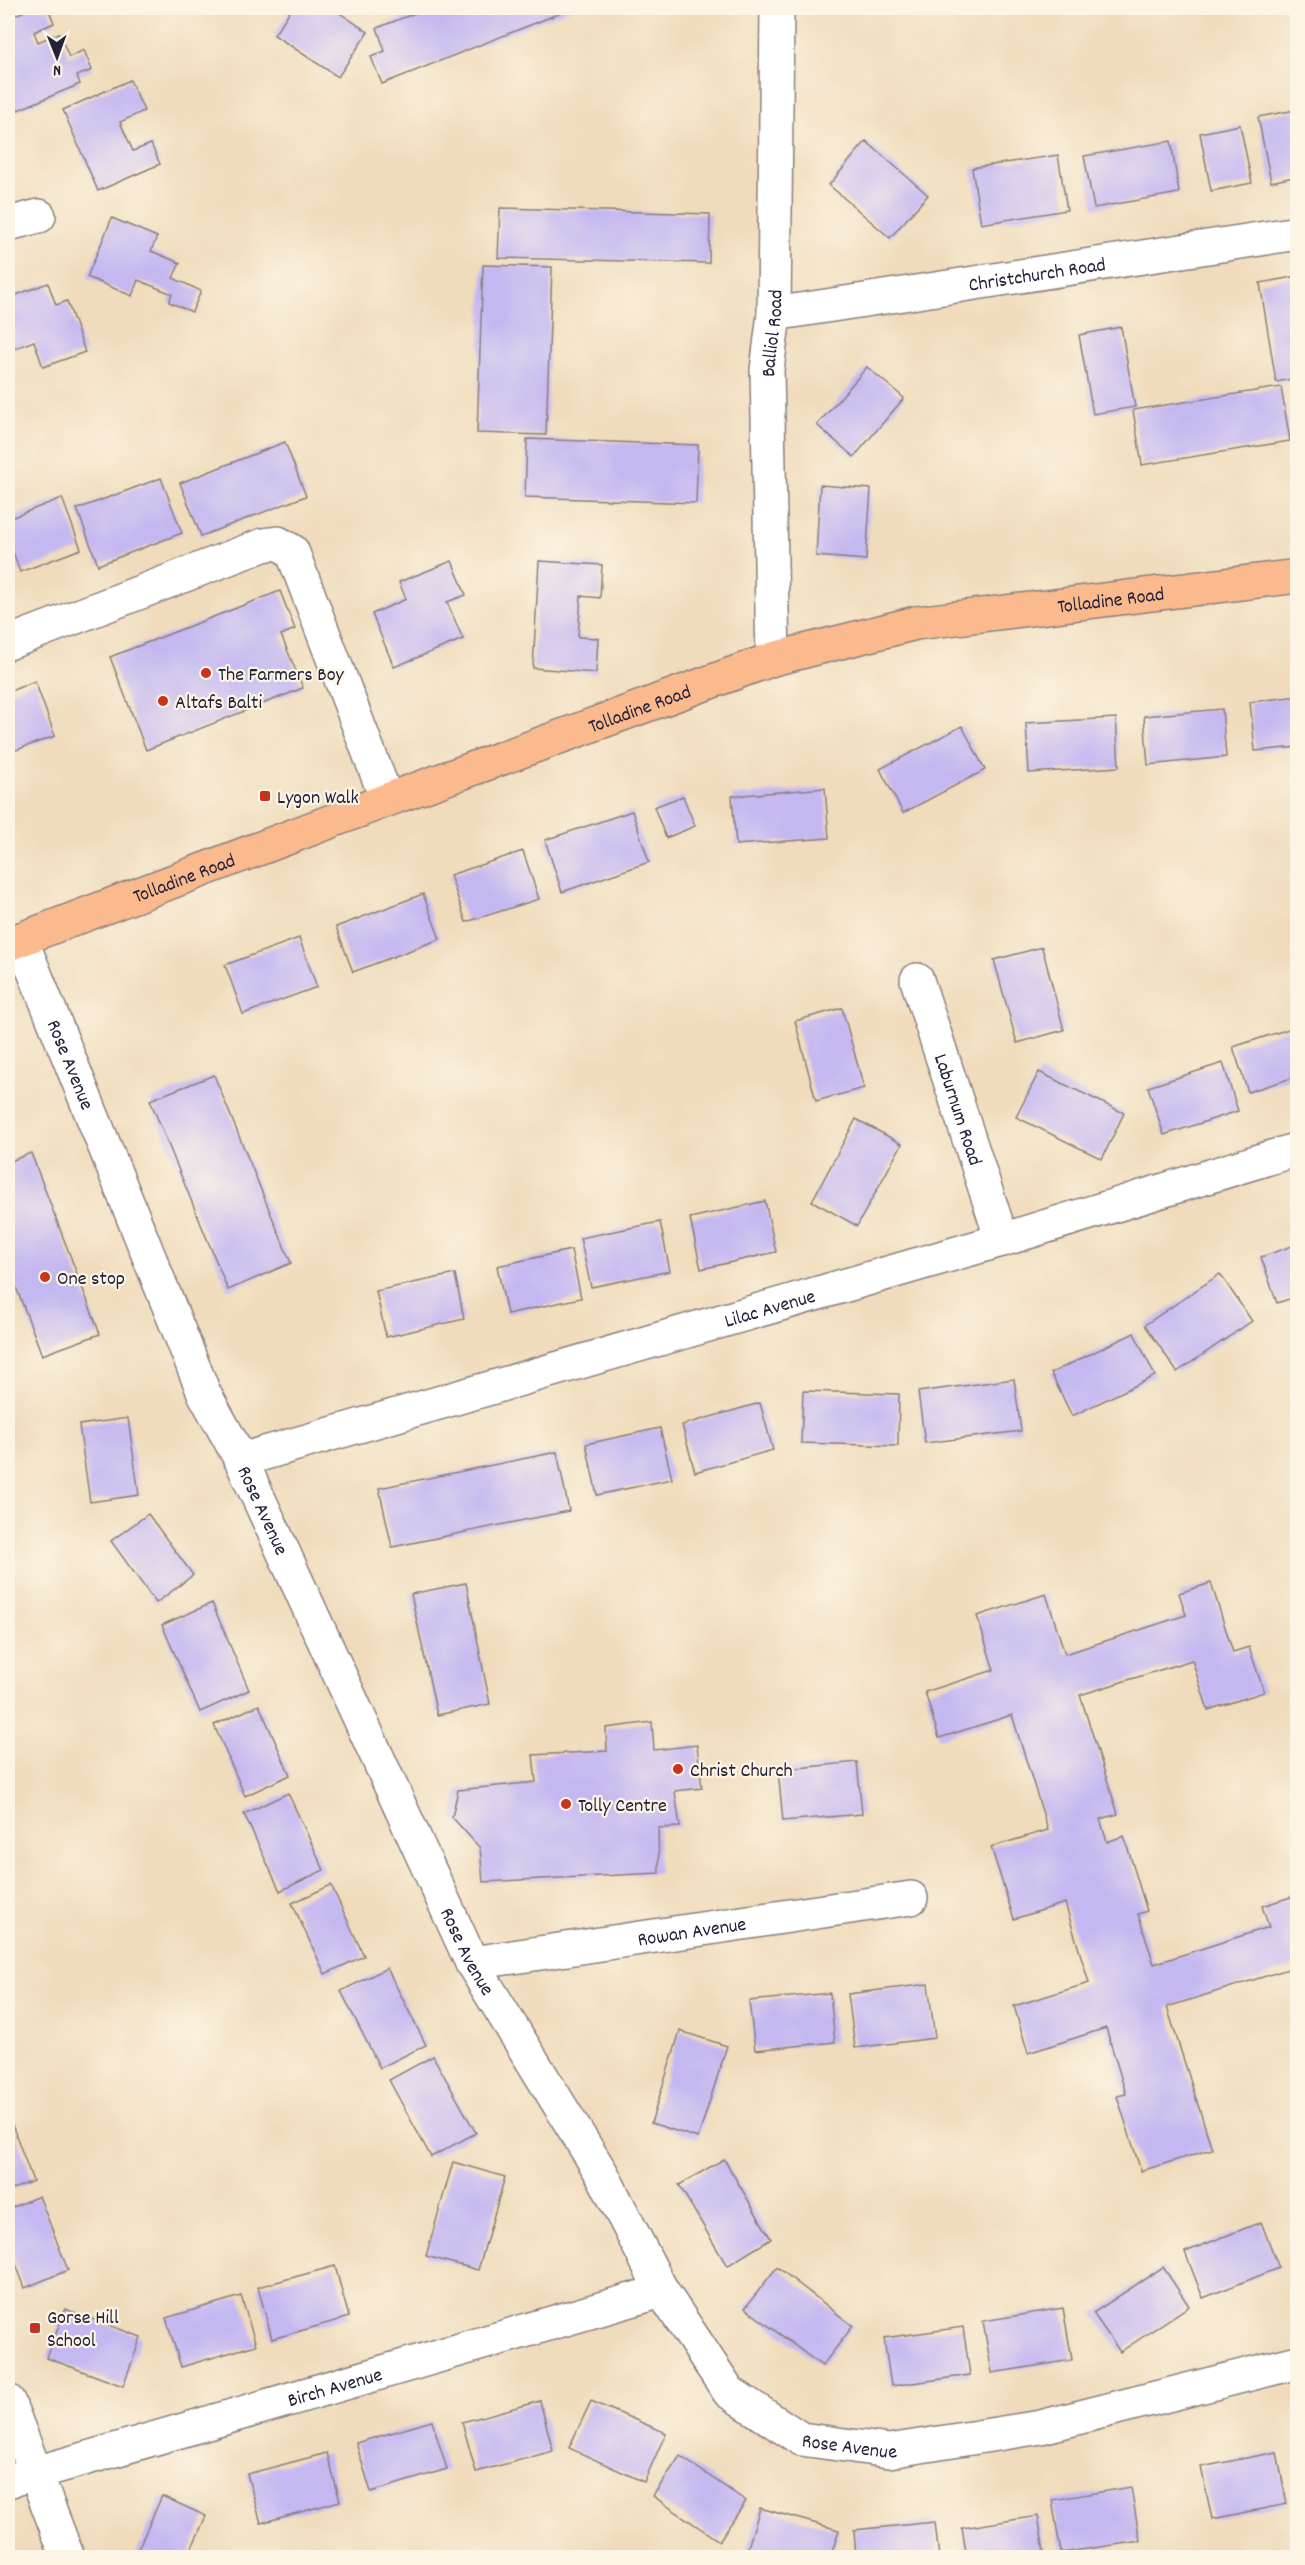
<svg xmlns="http://www.w3.org/2000/svg" width="1305" height="2565" viewBox="0 0 1305 2565" font-family="Dekko,sans-serif">
  <rect width="100%" height="100%" fill="#fcf5e5"/>
  <filter id="ink" filterUnits="userSpaceOnUse"><feTurbulence type="fractalNoise" baseFrequency=".0167" numOctaves="2"/><feDisplacementMap in="SourceGraphic" scale="12" xChannelSelector="R" yChannelSelector="G"/><feConvolveMatrix kernelMatrix="1 2 1 2 8 2 1 2 1" color-interpolation-filters="sRGB"/></filter>
  <filter id="wash" filterUnits="userSpaceOnUse"><feTurbulence type="fractalNoise" baseFrequency=".008" numOctaves="4" result="noise"/><feDisplacementMap in="SourceGraphic" scale="24" xChannelSelector="R" yChannelSelector="G"/><feGaussianBlur stdDeviation="1.35" result="paint"/><feColorMatrix in="noise" values="0 0 0 0 0 0 0 0 0 0 0 0 0 0 0 0 0 1.4 0 .05"/><feComposite in="paint" operator="in"/></filter>
  <g filter="url(#wash)">
    <rect width="100%" height="100%" fill="#f0dcbc"/>
    <g id="blocks">
      <!-- building -->
      <g fill="#c4b8f1">
        <path d="M32 8H48L54 23 34 32 38 42 59 33 69 57 84 50 92 70 77 76 80 84 18 110 8 86V18Z"/>
        <path d="M292 8H332L368 32 338 77 274 35Z"/>
        <path d="M428 8H573L382 84 371 57 385 51 377 28Z"/>
        <path d="M130 80 144 111 120 122 133 151 151 144 160 164 98 191 63 110Z"/>
        <path d="M1296 110 1298 176 1271 182 1258 117Z"/>
        <path d="M1240 125 1252 183 1211 191 1200 133Z"/>
        <path d="M866 141 928 195 890 238 829 185Z"/>
        <path d="M1171 141 1179 193 1094 208 1084 156Z"/>
        <path d="M1058 155 1067 210 981 224 972 168Z"/>
        <path d="M500 208 710 214 709 263 498 258Z"/>
        <path d="M112 218 157 237 151 251 180 263 173 278 201 291 192 312 169 302 172 294 138 280 132 296 87 277Z"/>
        <path d="M483 265 552 267 546 435 477 433Z"/>
        <path d="M1298 276V378L1276 382 1260 283Z"/>
        <path d="M48 283 56 305 67 301 85 352 43 367 34 341 8 351V298Z"/>
        <path d="M1121 327 1135 407 1093 414 1079 335Z"/>
        <path d="M867 367 904 398 854 457 817 425Z"/>
        <path d="M1281 387 1290 441 1142 465 1133 410Z"/>
        <path d="M527 439 698 445 696 503 525 497Z"/>
        <path d="M285 442 306 496 201 536 180 483Z"/>
        <path d="M161 478 182 533 98 565 77 509Z"/>
        <path d="M820 485 871 489 866 560 816 556Z"/>
        <path d="M62 498 81 549 20 572 8 538V519Z"/>
        <path d="M452 561 466 595 447 602 463 639 394 667 372 614 406 599 399 582Z"/>
        <path d="M539 561 602 565 600 598 581 596 578 637 598 638 596 673 533 668Z"/>
        <path d="M280 591 295 629 281 635 303 688 146 750 110 657Z"/>
        <path d="M35 681 55 736 8 753V692Z"/>
        <path d="M1298 696V747L1255 751 1250 702Z"/>
        <path d="M1222 709 1226 757 1148 765 1144 716Z"/>
        <path d="M1116 718 1119 767 1029 773 1026 723Z"/>
        <path d="M962 726 985 770 903 813 880 769Z"/>
        <path d="M825 788 829 838 736 845 732 796Z"/>
        <path d="M683 796 695 826 666 838 654 807Z"/>
        <path d="M632 811 649 862 562 892 545 840Z"/>
        <path d="M523 851 539 899 466 922 450 875Z"/>
        <path d="M423 894 440 939 353 972 336 927Z"/>
        <path d="M299 938 317 987 243 1014 225 965Z"/>
        <path d="M1042 947 1064 1030 1017 1043 994 960Z"/>
        <path d="M842 1008 864 1088 816 1101 795 1021Z"/>
        <path d="M1298 1026V1076L1248 1092 1233 1047Z"/>
        <path d="M1223 1063 1238 1111 1164 1135 1148 1087Z"/>
        <path d="M1039 1072 1124 1113 1102 1159 1016 1117Z"/>
        <path d="M214 1075 291 1263 228 1290 150 1100Z"/>
        <path d="M856 1119 902 1144 857 1226 812 1201Z"/>
        <path d="M31 1153 100 1334 42 1355 8 1266V1162Z"/>
        <path d="M765 1201 776 1252 701 1269 690 1218Z"/>
        <path d="M660 1222 670 1271 591 1287 580 1238Z"/>
        <path d="M1298 1244V1296L1277 1303 1261 1257Z"/>
        <path d="M571 1250 581 1298 507 1314 497 1266Z"/>
        <path d="M455 1274 464 1319 386 1337 376 1291Z"/>
        <path d="M1220 1274 1252 1321 1177 1372 1145 1325Z"/>
        <path d="M1134 1333 1155 1376 1072 1416 1051 1373Z"/>
        <path d="M1014 1379 1021 1431 925 1443 918 1392Z"/>
        <path d="M803 1391 899 1394 898 1446 801 1443Z"/>
        <path d="M760 1403 773 1450 695 1472 682 1425Z"/>
        <path d="M128 1418 139 1495 90 1502 79 1425Z"/>
        <path d="M660 1428 672 1479 597 1495 586 1444Z"/>
        <path d="M557 1452 569 1511 392 1547 379 1488Z"/>
        <path d="M148 1514 193 1575 156 1603 111 1541Z"/>
        <path d="M466 1583 490 1704 437 1715 411 1594Z"/>
        <path d="M1211 1583 1233 1652 1249 1647 1264 1692 1208 1710 1192 1660 1080 1695 1118 1814 1100 1819 1107 1842 1124 1836 1147 1911 1138 1914 1154 1964 1269 1927 1262 1906 1294 1896 1298 1907V1966L1167 2007 1212 2149 1141 2171 1117 2096 1126 2094 1106 2028 1028 2053 1014 2006 1089 1983 1065 1903 1014 1919 991 1847 1048 1830 1012 1715 939 1738 925 1692 994 1670 977 1616 1046 1594 1065 1654 1186 1615 1179 1593Z"/>
        <path d="M212 1603 249 1690 200 1712 162 1625Z"/>
        <path d="M259 1705 290 1775 245 1796 214 1725Z"/>
        <path d="M652 1722 654 1750 697 1745 702 1788 675 1791 680 1827 658 1828 659 1873 483 1882 480 1848 452 1817 458 1790 536 1782 533 1755 607 1751 606 1728Z"/>
        <path d="M857 1762 862 1814 783 1821 778 1770Z"/>
        <path d="M288 1793 324 1870 280 1891 244 1814Z"/>
        <path d="M331 1885 364 1956 325 1974 292 1903Z"/>
        <path d="M387 1968 426 2045 380 2068 341 1991Z"/>
        <path d="M928 1984 935 2038 855 2048 848 1994Z"/>
        <path d="M830 1993 835 2042 755 2050 749 2001Z"/>
        <path d="M680 2031 727 2046 698 2138 651 2123Z"/>
        <path d="M433 2056 476 2133 431 2157 389 2080Z"/>
        <path d="M8 2114 33 2181 8 2191Z"/>
        <path d="M724 2159 771 2239 727 2266 679 2185Z"/>
        <path d="M453 2162 505 2177 478 2270 426 2256Z"/>
        <path d="M39 2196 68 2270 25 2288 8 2243V2209Z"/>
        <path d="M1261 2222 1279 2268 1203 2298 1185 2252Z"/>
        <path d="M335 2266 349 2317 272 2339 258 2287Z"/>
        <path d="M777 2267 853 2326 822 2366 745 2308Z"/>
        <path d="M1163 2267 1189 2306 1120 2352 1093 2313Z"/>
        <path d="M241 2296 256 2345 181 2367 166 2318Z"/>
        <path d="M1063 2308 1072 2360 992 2373 983 2321Z"/>
        <path d="M65 2309 141 2337 123 2386 47 2358Z"/>
        <path d="M963 2327 970 2375 891 2386 884 2338Z"/>
        <path d="M540 2401 553 2451 476 2472 462 2422Z"/>
        <path d="M591 2401 666 2433 644 2482 569 2448Z"/>
        <path d="M432 2421 447 2469 371 2492 356 2443Z"/>
        <path d="M1277 2452 1287 2504 1212 2519 1201 2467Z"/>
        <path d="M327 2453 340 2501 261 2523 247 2474Z"/>
        <path d="M680 2456 746 2501 719 2541 653 2496Z"/>
        <path d="M1131 2487 1140 2541 1061 2553 1052 2500Z"/>
        <path d="M162 2496 206 2516 190 2552 187 2558H134Z"/>
        <path d="M760 2508 839 2530 830 2558H759L746 2554Z"/>
        <path d="M1038 2516 1045 2558H967L962 2528Z"/>
        <path d="M935 2522 939 2558H856L854 2530Z"/>
      </g>
    </g>
  </g>
  <g filter="url(#ink)">
    <use href="#blocks" fill-opacity="0" stroke="#897f7c" stroke-width="1.5"/>
    <g fill="none" stroke-linecap="round" stroke-linejoin="round">
      <!-- minor casing -->
      <g stroke="#897f7c" stroke-width="36">
        <g id="minor">
          <path d="M8 224 39 216"/>
          <path id="s1" d="M774 314 1298 233"/>
          <path d="M8 643 263 545 278 543 292 551 387 800"/>
          <path id="s2" d="M773 659 767 370 774 314 777 8"/>
          <path id="s3" d="M21 939 204 1393 241 1460 472 1963 602 2174 662 2291 729 2392 801 2439 889 2451 1041 2427 1298 2362"/>
          <path id="s4" d="M917 980 1002 1240"/>
          <path id="s5" d="M241 1460 1002 1240 1298 1149"/>
          <path id="s6" d="M472 1963 911 1898"/>
          <path d="M8 2401 68 2558"/>
          <path id="s7" d="M8 2481 662 2291"/>
        </g>
      </g>
      <!-- major casing -->
      <g stroke="#897f7c" stroke-width="36">
        <g id="major">
          <path id="s8" d="M8 944 387 800 773 659 916 623 1298 576"/>
        </g>
      </g>
      <!-- minor -->
      <use href="#minor" stroke="#fff" stroke-width="33"/>
      <!-- major -->
      <use href="#major" stroke="#fbba8d" stroke-width="33"/>
    </g>
  </g>
  <!-- markers -->
  <g fill="#c8321e" stroke="#fcf5e5" stroke-width="2">
    <circle cx="206" cy="673" r="6"/>
    <circle cx="163" cy="701" r="6"/>
    <rect x="259" y="790" width="12" height="12" rx="3"/>
    <circle cx="45" cy="1277" r="6"/>
    <circle cx="678" cy="1769" r="6"/>
    <circle cx="566" cy="1804" r="6"/>
    <rect x="29" y="2322" width="12" height="12" rx="3"/>
  </g>
  <g text-anchor="middle" stroke-width="4.5" stroke-linejoin="round" paint-order="stroke">
    <!-- street labels -->
    <g font-size="20" fill="#22223b" stroke="#fcf5e5">
      <text dy="7" stroke="none"><textPath href="#s1" startOffset="266">Christchurch Road</textPath></text>
      <text dy="7" stroke="none"><textPath href="#s2" startOffset="326">Balliol Road</textPath></text>
      <text dy="7" stroke="none"><textPath href="#s8" startOffset="1160">Tolladine Road</textPath></text>
      <text dy="7" stroke="none"><textPath href="#s8" startOffset="674">Tolladine Road</textPath></text>
      <text dy="7" stroke="none"><textPath href="#s8" startOffset="188">Tolladine Road</textPath></text>
      <text dy="7" stroke="none"><textPath href="#s3" startOffset="135">Rose Avenue</textPath></text>
      <text dy="7" stroke="none"><textPath href="#s4" startOffset="136">Laburnum Road</textPath></text>
      <text dy="7" stroke="none"><textPath href="#s5" startOffset="550">Lilac Avenue</textPath></text>
      <text dy="7" stroke="none"><textPath href="#s3" startOffset="621">Rose Avenue</textPath></text>
      <text dy="7" stroke="none"><textPath href="#s6" startOffset="222">Rowan Avenue</textPath></text>
      <text dy="7" stroke="none"><textPath href="#s3" startOffset="1107">Rose Avenue</textPath></text>
      <text dy="7" stroke="none"><textPath href="#s7" startOffset="340">Birch Avenue</textPath></text>
      <text dy="7" stroke="none"><textPath href="#s3" startOffset="1755">Rose Avenue</textPath></text>
    </g>
    <!-- poi labels -->
    <g font-size="20" fill="#22223b" stroke="#fcf5e5" text-anchor="start">
      <text x="218" y="680">The Farmers Boy</text>
      <text x="175" y="708">Altafs Balti</text>
      <text x="277" y="803">Lygon Walk</text>
      <text x="57" y="1284">One stop</text>
      <text x="690" y="1776">Christ Church</text>
      <text x="578" y="1811">Tolly Centre</text>
      <text x="47" y="2323">Gorse Hill<tspan x="47" dy="23">School</tspan></text>
    </g>
  </g>
  <!-- margin -->
  <rect width="1305" height="2565" fill="none" stroke="#fcf5e5" stroke-width="30"/>
  <!-- north arrow -->
  <g transform="translate(57 57) rotate(179)" stroke="#fcf5e5" stroke-width="4.5" paint-order="stroke">
  <path d="M0-4.5L10 22L0 15L-10 22Z" fill="#22223b"/>
  <text y="-9" font-size="16" font-weight="bold" text-anchor="middle" fill="#22223b">N</text>
  </g>
</svg>
